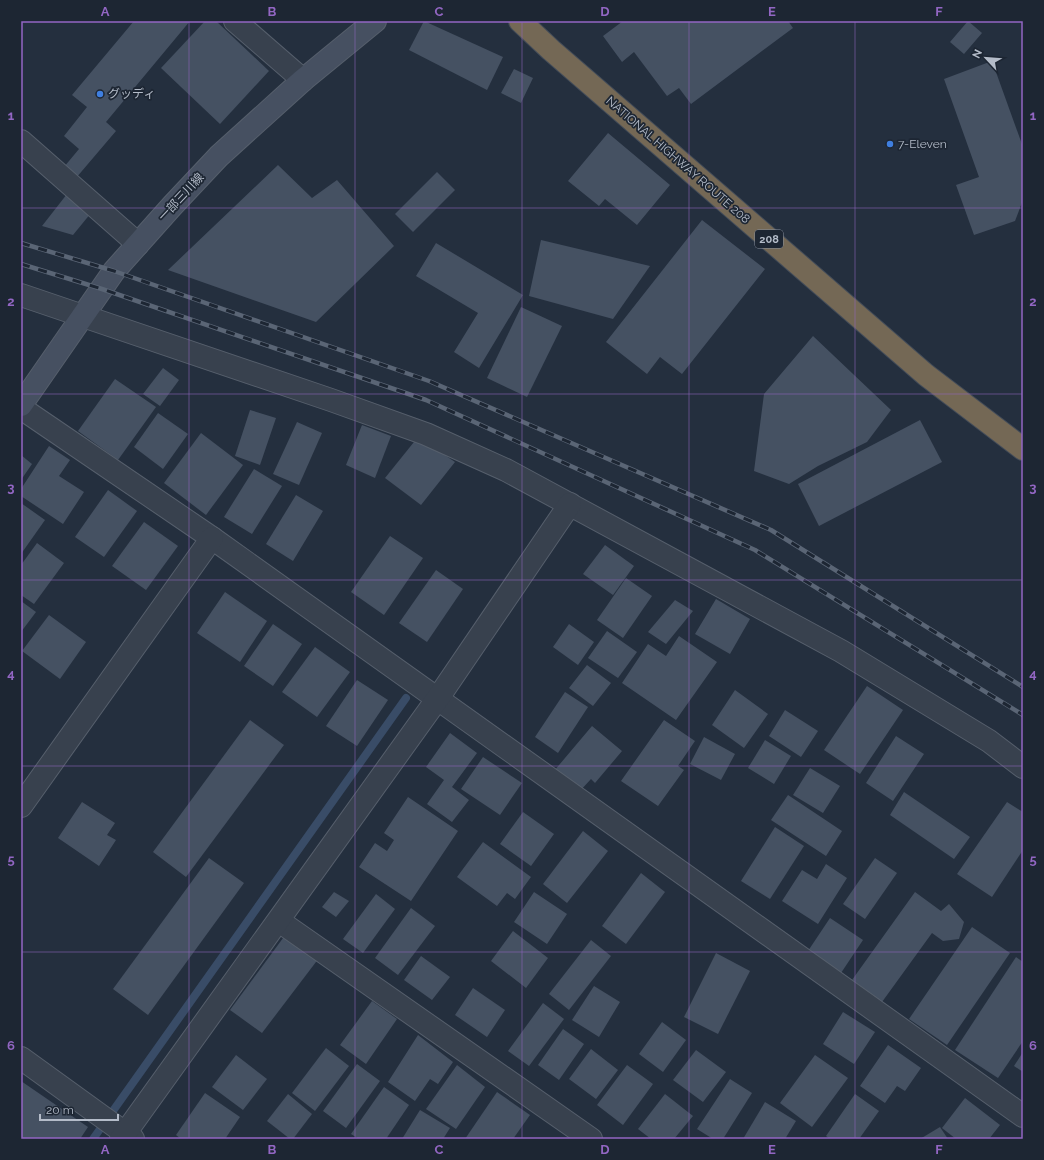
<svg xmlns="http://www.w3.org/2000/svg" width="1044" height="1160" viewBox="0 0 1044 1160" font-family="Raleway,'Noto Sans JP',sans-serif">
  <rect width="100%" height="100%" fill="#242f3e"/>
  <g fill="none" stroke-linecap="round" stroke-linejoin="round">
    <!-- stream -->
    <path stroke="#394c67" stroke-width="8" d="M93 1139 406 698"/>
  </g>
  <!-- building -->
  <g fill="#455162">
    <path d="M134 21H190L106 122 116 131 76 178 64 167 79 149 64 136 87 107 72 95Z"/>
    <path d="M205 21H216L269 71 220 124 161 68Z"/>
    <path d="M424 21 503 57 487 90 409 50Z"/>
    <path d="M623 21H788L793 28 691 104 679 88 667 96 634 52 622 62 603 36Z"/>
    <path d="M968 21 982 33 964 54 950 42Z"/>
    <path d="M992 61 1023 147V200L1015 221 974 235 956 185 979 177 944 79Z"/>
    <path d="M514 69 533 78 521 103 501 93Z"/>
    <path d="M608 133 670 185 637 225 605 199 599 206 568 181Z"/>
    <path d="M278 165 312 198 337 180 394 246 316 322 168 270Z"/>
    <path d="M437 172 455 190 413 232 395 214Z"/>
    <path d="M67 194 91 213 73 235 42 226Z"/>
    <path d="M702 220 765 269 682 374 660 357 647 374 606 342Z"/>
    <path d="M541 240 650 266 613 319 529 296Z"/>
    <path d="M436 243 523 295 479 368 454 352 478 313 416 276Z"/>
    <path d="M521 307 562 326 527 397 487 378Z"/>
    <path d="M813 336 891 410 867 442 818 466 789 484 754 471 764 394Z"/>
    <path d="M163 368 179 380 160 406 143 394Z"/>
    <path d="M115 379 156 407 118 460 78 431Z"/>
    <path d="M250 410 276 418 260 465 235 456Z"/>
    <path d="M158 413 188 434 163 469 134 447Z"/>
    <path d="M920 420 942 462 819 526 798 484Z"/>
    <path d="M297 422 322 433 299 485 273 474Z"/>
    <path d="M362 425 391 436 375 478 346 465Z"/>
    <path d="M201 433 243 465 206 515 164 483Z"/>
    <path d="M418 437 455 462 421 505 385 478Z"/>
    <path d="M49 446 70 460 59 476 84 492 63 524 21 496V489Z"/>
    <path d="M21 455 32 464 21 480Z"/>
    <path d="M254 469 282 486 252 534 224 517Z"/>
    <path d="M108 490 137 511 104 557 75 537Z"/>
    <path d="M296 495 323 511 293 561 266 544Z"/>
    <path d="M21 503 45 520 21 554Z"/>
    <path d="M144 522 178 546 146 590 112 566Z"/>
    <path d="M390 536 423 558 384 615 351 592Z"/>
    <path d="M37 543 64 563 34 604 21 595V565Z"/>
    <path d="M605 545 634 566 613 595 583 574Z"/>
    <path d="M436 570 463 589 427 642 399 623Z"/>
    <path d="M626 578 652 596 623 638 597 620Z"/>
    <path d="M225 592 267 621 240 662 197 633Z"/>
    <path d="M716 599 750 619 730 654 695 634Z"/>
    <path d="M675 600 693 611 666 644 648 632Z"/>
    <path d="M21 601 36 612 21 632Z"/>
    <path d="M49 615 86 642 60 679 22 651Z"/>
    <path d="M273 624 302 644 273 686 244 666Z"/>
    <path d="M569 624 594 642 578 665 553 647Z"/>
    <path d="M607 631 637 652 618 678 588 658Z"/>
    <path d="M679 636 717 662 676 720 622 683 648 644 666 656Z"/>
    <path d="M315 647 350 672 317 717 282 692Z"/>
    <path d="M587 665 611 683 593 706 569 688Z"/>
    <path d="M357 680 388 700 357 746 326 726Z"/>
    <path d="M867 686 903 710 860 774 824 750Z"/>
    <path d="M735 690 768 714 744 748 712 725Z"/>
    <path d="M565 692 588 707 558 753 535 737Z"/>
    <path d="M785 710 818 731 801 757 769 736Z"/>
    <path d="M250 720 284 745 186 877 153 852Z"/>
    <path d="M664 720 695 741 678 766 684 770 658 806 621 781Z"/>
    <path d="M592 726 622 751 595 783 591 779 579 792 554 771Z"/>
    <path d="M450 733 477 753 452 787 469 800 452 822 427 804 444 780 426 767Z"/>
    <path d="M896 736 924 754 893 801 866 783Z"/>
    <path d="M704 737 735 754 721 780 690 764Z"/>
    <path d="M765 740 791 756 774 784 748 768Z"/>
    <path d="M483 757 522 783 500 815 461 789Z"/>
    <path d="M810 768 840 786 823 813 793 795Z"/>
    <path d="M904 792 970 837 954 859 890 815Z"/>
    <path d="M788 795 842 831 826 856 771 820Z"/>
    <path d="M408 797 458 831 411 901 359 867 375 843 387 851 394 840 384 833Z"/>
    <path d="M82 802 115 823 107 835 116 840 99 866 58 838Z"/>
    <path d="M1007 802 1023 812V850L992 897 957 874Z"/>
    <path d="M523 812 554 834 531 866 500 844Z"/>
    <path d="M775 827 804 846 770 899 741 881Z"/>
    <path d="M583 831 608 851 567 903 543 884Z"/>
    <path d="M483 842 531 877 515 899 507 893 497 906 457 877Z"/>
    <path d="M209 858 244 883 148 1015 113 989Z"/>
    <path d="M875 858 897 873 865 919 843 904Z"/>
    <path d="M826 864 847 878 818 924 782 901 802 870 817 879Z"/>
    <path d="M641 873 665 892 626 944 602 926Z"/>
    <path d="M334 892 349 901 336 917 322 907Z"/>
    <path d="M534 892 567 914 547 944 514 922Z"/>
    <path d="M915 892 941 911 949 904 964 922 959 939 943 941 932 933 882 1002 852 980Z"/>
    <path d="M376 894 395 909 363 953 343 939Z"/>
    <path d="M411 908 435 926 398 975 375 958Z"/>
    <path d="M830 918 863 940 841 973 808 951Z"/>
    <path d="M972 927 1010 953 947 1045 909 1019Z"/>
    <path d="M513 931 548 958 526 988 491 961Z"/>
    <path d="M286 934 319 958 262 1033 230 1010Z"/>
    <path d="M591 940 611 956 569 1010 549 994Z"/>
    <path d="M716 953 750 971 718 1034 684 1017Z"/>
    <path d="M421 956 450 977 432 1000 404 980Z"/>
    <path d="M1016 957 1023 962V1041L998 1078 955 1050Z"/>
    <path d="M594 986 620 1002 599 1037 572 1020Z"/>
    <path d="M473 988 505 1010 487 1037 455 1015Z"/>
    <path d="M372 1001 397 1019 366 1064 340 1045Z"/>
    <path d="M543 1003 564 1019 529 1066 508 1051Z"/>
    <path d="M843 1012 875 1032 854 1064 823 1044Z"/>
    <path d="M662 1022 686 1040 663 1072 639 1054Z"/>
    <path d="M563 1029 584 1044 559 1080 538 1065Z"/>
    <path d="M418 1035 453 1062 438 1084 430 1079 415 1101 388 1082Z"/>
    <path d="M888 1045 921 1068 905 1091 897 1086 885 1103 860 1086Z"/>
    <path d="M326 1048 349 1066 315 1111 292 1093Z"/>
    <path d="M591 1049 618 1070 596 1099 569 1079Z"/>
    <path d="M696 1050 726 1072 703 1102 673 1080Z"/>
    <path d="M1023 1052V1072L1014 1066Z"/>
    <path d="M236 1055 267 1079 243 1110 212 1087Z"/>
    <path d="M815 1055 848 1078 812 1127 780 1103Z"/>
    <path d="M357 1064 380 1081 346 1128 323 1111Z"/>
    <path d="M457 1065 485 1087 456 1129 426 1109Z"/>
    <path d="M627 1065 653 1084 623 1125 597 1105Z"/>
    <path d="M730 1079 752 1093 723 1139H713L697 1129Z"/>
    <path d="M21 1081 88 1127 80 1139H21Z"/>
    <path d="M384 1087 409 1105 386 1139H359L351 1134Z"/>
    <path d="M497 1092 530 1115 513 1139H465Z"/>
    <path d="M205 1093 240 1117 225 1139H181L176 1135Z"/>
    <path d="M288 1094 312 1114 293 1139H290L267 1121Z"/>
    <path d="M665 1094 693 1116 674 1139H651L638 1129Z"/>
    <path d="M855 1094 879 1111 859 1139H830L826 1136Z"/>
    <path d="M965 1098 1000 1125 989 1139H956L942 1128Z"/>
    <path d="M765 1102 796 1121 785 1139H743Z"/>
    <path d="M420 1110 450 1128 443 1139H402Z"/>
    <path d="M940 1127 948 1139H920Z"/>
  </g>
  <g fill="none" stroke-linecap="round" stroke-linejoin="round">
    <!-- street casing -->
    <g stroke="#565f6c" stroke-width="24">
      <g id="street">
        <path d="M235 21 303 80"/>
        <path d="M21 141 138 244"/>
        <path d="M21 295 331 400 426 434 506 470 841 651 989 741 1023 767"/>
        <path d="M21 408 212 538 1023 1116"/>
        <path d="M21 806 212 538"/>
        <path d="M279 921 591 1139"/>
        <path d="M21 1058 133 1139"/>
        <path d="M121 1139 438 698 570 504"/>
      </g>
    </g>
    <!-- secondary casing -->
    <g stroke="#565f6c" stroke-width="24">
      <path id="secondary" d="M21 405 114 271 172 206 219 156 303 80 375 21"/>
    </g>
    <!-- highway casing -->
    <g stroke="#434c59" stroke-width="24">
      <path id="highway" d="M520 21 551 50 926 375 1023 449"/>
    </g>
    <!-- street -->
    <use href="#street" stroke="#38414e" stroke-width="22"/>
    <!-- secondary -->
    <use href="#secondary" stroke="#465061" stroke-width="22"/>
    <!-- highway -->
    <use href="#highway" stroke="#746855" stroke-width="22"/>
    <!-- rail casing -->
    <g stroke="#5a6575" stroke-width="4.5">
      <g id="rail">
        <path d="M21 243 114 271 429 381 771 530 1023 687"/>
        <path d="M21 264 102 289 426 400 755 550 1023 715"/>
      </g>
    </g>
    <!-- rail -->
    <use href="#rail" stroke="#1d2633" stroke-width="3" stroke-dasharray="9" stroke-linecap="butt"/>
  </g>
  <!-- grid -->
  <path fill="none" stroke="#9266c3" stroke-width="1" stroke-opacity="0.55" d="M189 21V1139M355 21V1139M522 21V1139M689 21V1139M855 21V1139M21 208H1023M21 394H1023M21 580H1023M21 766H1023M21 952H1023"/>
  <!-- markers -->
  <g fill="#3f7fe0" stroke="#1d2633" stroke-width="1.5">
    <circle cx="100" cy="94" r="4"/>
    <circle cx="890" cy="144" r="4"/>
  </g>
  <g text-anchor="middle" stroke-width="3.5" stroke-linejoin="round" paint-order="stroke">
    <!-- shield labels -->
    <rect fill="#1d2633" stroke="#878f9c" stroke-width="1" x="755" y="230" width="28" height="18" rx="3"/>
    <g font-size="11" font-weight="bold" fill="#b4bcc9">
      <text x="769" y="243">208</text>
    </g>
    <!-- poi labels -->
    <g font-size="12" fill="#b4bcc9" stroke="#1d2633" text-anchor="start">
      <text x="108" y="98">グッディ</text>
      <text x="898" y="148">7-Eleven</text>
    </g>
    <!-- street labels -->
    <g font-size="12" fill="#b4bcc9" stroke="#1d2633">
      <text transform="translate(678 160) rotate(41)" y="4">NATIONAL HIGHWAY ROUTE 208</text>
      <text transform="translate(181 197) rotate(-47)" y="4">一部三川線</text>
    </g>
  </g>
  <!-- border -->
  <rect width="1044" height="1160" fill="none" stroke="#1d2633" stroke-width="44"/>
  <!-- north arrow -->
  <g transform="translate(986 58) rotate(296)" stroke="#1d2633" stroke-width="3" paint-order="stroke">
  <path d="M0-3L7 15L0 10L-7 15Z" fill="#b4bcc9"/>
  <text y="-6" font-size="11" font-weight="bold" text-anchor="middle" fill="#b4bcc9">N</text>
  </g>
  <!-- scale -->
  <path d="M40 1114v6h78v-6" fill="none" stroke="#b4bcc9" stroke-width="2"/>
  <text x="46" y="1114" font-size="12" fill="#b4bcc9" stroke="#1d2633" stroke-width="3" paint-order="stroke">20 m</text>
  <rect x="22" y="22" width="1000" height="1116" fill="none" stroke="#9266c3" stroke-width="1.5"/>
  <g font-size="13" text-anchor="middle" font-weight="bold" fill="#9266c3">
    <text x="105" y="16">A</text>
    <text x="272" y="16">B</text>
    <text x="439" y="16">C</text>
    <text x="605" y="16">D</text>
    <text x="772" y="16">E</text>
    <text x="939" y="16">F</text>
    <text x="11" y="120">1</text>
    <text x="1033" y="120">1</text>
    <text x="11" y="306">2</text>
    <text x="1033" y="306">2</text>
    <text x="11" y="492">3</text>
    <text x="1033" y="492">3</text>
    <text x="11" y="678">4</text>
    <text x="1033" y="678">4</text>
    <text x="11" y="864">5</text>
    <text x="1033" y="864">5</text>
    <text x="11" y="1050">6</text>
    <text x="1033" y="1050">6</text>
    <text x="105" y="1154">A</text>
    <text x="272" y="1154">B</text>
    <text x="439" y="1154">C</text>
    <text x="605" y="1154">D</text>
    <text x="772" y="1154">E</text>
    <text x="939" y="1154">F</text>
  </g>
</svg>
